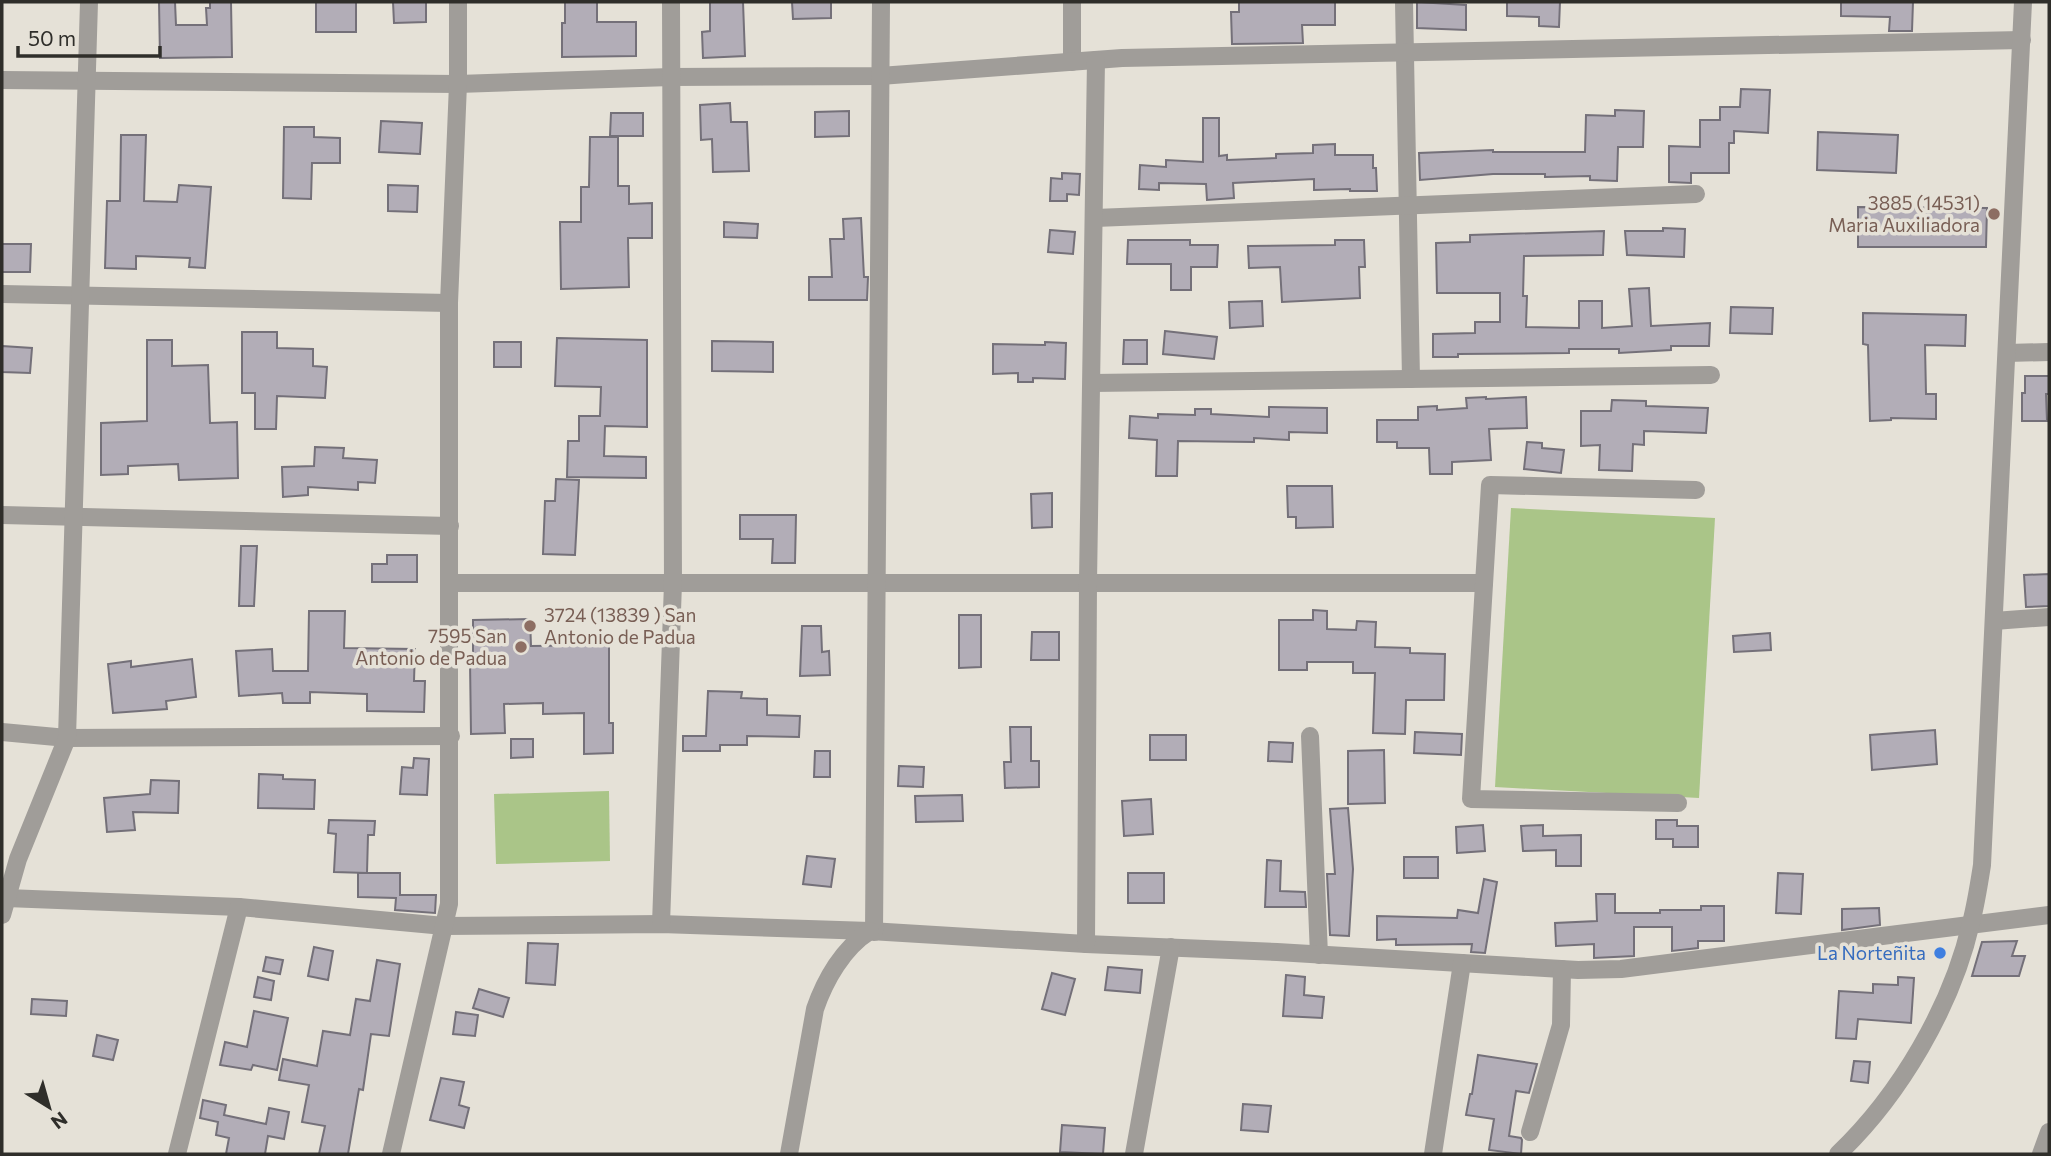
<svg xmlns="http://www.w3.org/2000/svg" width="2051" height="1156" viewBox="0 0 2051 1156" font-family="Commissioner,sans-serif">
  <rect width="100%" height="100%" fill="#e5e1d7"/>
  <!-- green -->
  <g fill="#aac588">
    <path d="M1511 508 1715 518 1699 798 1495 787Z"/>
    <path d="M609 791 610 861 496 864 494 794Z"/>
  </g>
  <!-- building -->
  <g fill="#b2adb7" stroke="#747079" stroke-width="2">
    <path d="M159 2H175L176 25H207L206 8H210V2H231L232 57 160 58Z"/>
    <rect x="316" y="2" width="40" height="30"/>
    <path d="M393 2H426V22L394 23Z"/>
    <path d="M565 2H597V22H636V56L562 57V23H565Z"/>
    <path d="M710 2H743L745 56 703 58 702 32 710 31Z"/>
    <path d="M792 2H831V18L793 19Z"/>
    <path d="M1239 2H1335V25H1302L1303 43 1232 44 1231 12H1239Z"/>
    <path d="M1417 2 1466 5V30L1417 28Z"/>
    <path d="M1507 2H1560L1559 27 1539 26V17L1507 16Z"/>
    <path d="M1841 2H1913L1912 31H1889L1890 17 1841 16Z"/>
    <path d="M1741 89 1770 90 1768 133 1734 131V143H1729V173H1691V183L1669 182V146L1700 147V120H1720V107H1740Z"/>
    <path d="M730 103 731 122H747L749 171 713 172 712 139 701 140 700 105Z"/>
    <path d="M1615 110 1644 111 1643 147H1618L1617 181 1590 180V176L1545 177V174H1493L1420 180 1419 153 1493 150V152H1585L1586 115 1615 116Z"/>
    <path d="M849 111V136L815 137V112Z"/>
    <path d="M611 113H643V136H610Z"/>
    <path d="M1203 118H1219V156L1227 155V160L1276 158V154L1313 153V145L1335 144V155H1373V168H1376L1377 191H1350V189L1314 190V179L1233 183 1234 198 1207 200 1206 184 1159 183V190L1139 189 1140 165 1166 167V160L1203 162Z"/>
    <path d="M381 121 422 123 420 154 379 152Z"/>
    <path d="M284 127H314V137L340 138V163H312L311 199 283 198Z"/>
    <path d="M1818 132 1898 135 1896 173 1817 170Z"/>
    <path d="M121 135H146L144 201 177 202 179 185 211 187 205 268 189 267 190 258 136 256V269L105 268 107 201H120Z"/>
    <path d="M590 137H618V186H629V204L652 203V238H628L629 287 561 289 560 222H581V187H589Z"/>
    <path d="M1062 173 1080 174 1079 195 1067 194V201H1050L1051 178 1062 179Z"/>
    <path d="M388 185 418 186 417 212 388 211Z"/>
    <path d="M1858 207 1987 208 1986 247H1858Z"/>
    <path d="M861 218 864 277H868L867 300H809V277H832L830 239H844L843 219Z"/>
    <path d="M724 222 758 224 757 238 724 237Z"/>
    <path d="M1663 228 1685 229 1684 257 1627 255 1625 231H1663Z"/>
    <path d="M1050 230 1075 232 1073 254 1048 252Z"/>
    <path d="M1604 231 1603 255 1524 256 1523 296H1527L1526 327 1579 328V301H1602V328L1632 326 1629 289 1649 288 1651 326 1710 323 1709 346H1671V350L1619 353V349H1569V353L1458 354V357H1433V334L1475 333V322H1500V293H1437L1436 243 1470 242V235Z"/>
    <path d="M1128 240H1190V245H1218L1217 267H1191V290H1171V264H1127Z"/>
    <path d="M1335 240H1364L1365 267H1359L1360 298 1282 302 1280 267 1249 268 1248 246 1335 245Z"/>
    <path d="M2 244H31L30 272H2Z"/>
    <path d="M1262 301 1263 326 1230 328 1229 302Z"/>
    <path d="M1731 307 1773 308 1772 334 1730 333Z"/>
    <path d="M1863 313 1966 315 1965 346 1925 345 1926 394H1936V419L1891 418V420L1870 421 1868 345 1863 344Z"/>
    <path d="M1165 331 1217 337 1214 359 1163 354Z"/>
    <path d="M242 332H277V348L313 349V366L327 367 325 398 277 396 276 429H255V393H242Z"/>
    <path d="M557 338 647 340V427L605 426 604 456 646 457V478L567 477 568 441H579V416H600L601 387 555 386Z"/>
    <path d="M147 340H172V366L208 365 210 423 237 422 238 478 179 480 178 464 128 466V474L101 475V423L147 421Z"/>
    <path d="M1124 340H1147V364H1123Z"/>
    <path d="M712 341 773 342V372L712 371Z"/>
    <rect x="494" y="342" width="27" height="25"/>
    <path d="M1045 342 1066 343 1065 379 1033 378V382H1018V373L993 374V344L1045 345Z"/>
    <path d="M2 346 32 348 30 373 2 372Z"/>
    <path d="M2025 376H2049V394H2046L2047 421H2022V393H2025Z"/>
    <path d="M1486 397V399L1526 397 1527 428 1489 429 1491 460 1452 462V474H1430L1429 448H1397V442H1377V420H1418V407L1437 406V410L1467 408 1466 398Z"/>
    <path d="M1612 400 1646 401V406L1708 408 1706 433 1644 431V445L1633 444 1632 471 1599 470 1600 445 1581 446V411H1611Z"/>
    <path d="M1269 407 1327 408V433L1289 432V440L1254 438V442L1178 441 1177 476H1156L1157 440 1129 438 1130 416 1158 418V414L1195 415V409H1211V414L1269 417Z"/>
    <path d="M1527 442 1542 443V448L1564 450 1561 473 1524 469Z"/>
    <path d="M315 447 344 448 343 458 377 460 375 483 358 482V490L308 487V495L283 497 282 467 314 466Z"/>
    <path d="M556 479 579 480 575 555 543 554 545 501H555Z"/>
    <path d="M1287 486H1332L1333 527 1296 528V517H1288Z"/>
    <path d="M1052 493V527L1032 528 1031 494Z"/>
    <path d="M740 515H796L795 563H772L773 539H740Z"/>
    <path d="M241 546H257L254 606H239Z"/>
    <path d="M387 555H417V582H372V564H387Z"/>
    <path d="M2049 574V606L2026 607 2024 575Z"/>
    <path d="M1313 610 1327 611V629L1356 630 1357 621 1376 622 1375 647 1410 648V653L1445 654 1444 700H1406L1405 734 1373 733 1375 673H1353V662H1307V670H1279V620H1313Z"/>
    <path d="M309 611H345L344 648 415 649 414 681H425L424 712 367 711V694L310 692V703H283L282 693 239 696 236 651 272 649 273 671H308Z"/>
    <path d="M959 615H981V667L959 668Z"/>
    <path d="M530 619 531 646 609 645V723H613V753L584 754V713L543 714V703L504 704 505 733 471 734 470 661H473V620Z"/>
    <path d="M802 626H821L822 652 829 651 830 675 800 676Z"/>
    <path d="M1032 632H1059V660H1031Z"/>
    <path d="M1770 633 1771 650 1734 652 1733 636Z"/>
    <path d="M192 659 196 697 166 701 167 709 113 713 108 664 131 661V667Z"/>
    <path d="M708 691 742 692 741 698 767 699V715L800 716 799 737 747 736V745H720V751H683V736H706Z"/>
    <path d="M1010 727H1031V761H1039V787L1005 788 1004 762H1011Z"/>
    <path d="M1935 730 1937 764 1872 770 1870 735Z"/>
    <path d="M1415 732 1462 734 1461 755 1414 753Z"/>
    <rect x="1150" y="735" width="36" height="25"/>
    <path d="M511 739H533V757L511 758Z"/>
    <path d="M1269 742 1293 743 1292 762 1268 761Z"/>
    <path d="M1384 750 1385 803 1348 804V751Z"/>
    <path d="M815 751H830V777H814Z"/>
    <path d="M414 758 429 759 427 795 400 794 402 767 413 768Z"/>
    <path d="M899 766 924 767 923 787 898 786Z"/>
    <path d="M259 774 283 775V779L315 780 314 809 258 808Z"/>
    <path d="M151 780 179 781 178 813 133 812 135 830 107 832 104 798 150 794Z"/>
    <path d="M962 795 963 821 916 822 915 796Z"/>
    <path d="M1151 799 1153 834 1124 836 1122 801Z"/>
    <path d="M1348 808 1353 869 1349 936 1330 935 1327 874H1335L1330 809Z"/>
    <path d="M329 820 375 821 374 835H368L367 873 334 872 336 834 328 833Z"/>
    <path d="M1656 820H1677V826H1698V847H1673V839H1656Z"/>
    <path d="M1483 825 1485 851 1457 853 1456 827Z"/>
    <path d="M1543 825V836L1581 835V866H1556V850L1523 851 1521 826Z"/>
    <path d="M807 856 835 859 831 887 803 884Z"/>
    <rect x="1404" y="857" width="34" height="21"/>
    <path d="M1267 860 1281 861 1280 891 1305 892 1306 907H1265Z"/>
    <path d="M358 873H400V895H436L435 913 395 910 396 898 358 897Z"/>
    <rect x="1128" y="873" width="36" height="30"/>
    <path d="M1778 873 1803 874 1801 914 1776 913Z"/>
    <path d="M1484 879 1497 882 1485 953 1471 952 1472 944 1396 945V939L1377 940V916L1457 918 1458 910 1478 913Z"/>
    <path d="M1596 894H1615V913H1660V910H1701V906H1724V941H1698V948L1672 951V927H1634V956L1594 958V944L1556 946 1555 923 1597 921Z"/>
    <path d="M1879 908 1880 925 1842 930V909Z"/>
    <path d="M2017 941 2012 956H2025L2019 976H1972L1982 942Z"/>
    <path d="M528 943 558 944 555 985 526 983Z"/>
    <path d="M314 947 333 951 328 980 308 976Z"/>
    <path d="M266 957 283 960 280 974 263 971Z"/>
    <path d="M377 960 400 964 389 1036 371 1034 363 1090 359 1089 348 1154H319L325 1126 302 1122 309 1085 279 1080 283 1059 317 1066 323 1031 350 1035 356 999 370 1001Z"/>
    <path d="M1108 967 1142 970 1140 993 1105 990Z"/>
    <path d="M1052 973 1075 979 1065 1015 1042 1009Z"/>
    <path d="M1286 975 1305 977 1304 995 1324 997 1322 1018 1283 1016Z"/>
    <path d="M258 977 274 981 271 1000 254 997Z"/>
    <path d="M1898 977 1914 978 1911 1023 1858 1019 1856 1039 1836 1038 1839 991 1873 993V984L1898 985Z"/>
    <path d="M479 989 509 998 503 1017 473 1008Z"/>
    <path d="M32 999 67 1001 66 1016 31 1014Z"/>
    <path d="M254 1011 288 1018 277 1070 253 1065 251 1070 220 1065 225 1042 247 1047Z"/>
    <path d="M456 1012 478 1015 475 1036 453 1034Z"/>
    <path d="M97 1035 118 1040 113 1060 93 1056Z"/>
    <path d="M1478 1055 1537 1064 1529 1093 1516 1091 1509 1136 1521 1138 1522 1140 1521 1154 1489 1150 1494 1119 1466 1115 1470 1094H1472Z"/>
    <path d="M1854 1061 1870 1062 1868 1083 1851 1081Z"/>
    <path d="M441 1078 464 1082 459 1105 469 1108 464 1128 430 1120Z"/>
    <path d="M203 1100 226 1105 224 1115 266 1124 269 1108 289 1112 284 1139 268 1136 265 1154H226L229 1138 216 1135 218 1122 200 1118Z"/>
    <path d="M1243 1104 1271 1106 1268 1132 1241 1130Z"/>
    <path d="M1062 1125 1105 1128 1103 1154 1060 1152Z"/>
  </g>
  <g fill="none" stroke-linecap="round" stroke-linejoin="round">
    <!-- minor -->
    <g stroke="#a09d99" stroke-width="18">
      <path d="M1072 2V62"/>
      <path d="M1404 2 1411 379"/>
      <path d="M2 80 458 84 671 77 880 76 1122 58 2022 40"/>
      <path d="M1095 218 1696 194"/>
      <path d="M2 294 449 303"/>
      <path d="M2007 353 2049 352"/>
      <path d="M1092 383 1711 375"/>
      <path d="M2 515 450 526"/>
      <path d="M450 583H1484"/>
      <path d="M1994 621 2049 617"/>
      <path d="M2 732 67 738 451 736"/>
      <path d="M1310 736 1319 955"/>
      <path d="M1678 803 1471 799 1490 485 1696 490"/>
      <path d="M6 898 239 907 444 926 661 924 870 931 1086 944 1277 952 1578 970 1621 969 2049 915"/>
      <path d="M2 915 18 859 67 738 89 2"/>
      <path d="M661 924 673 583 671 2"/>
      <path d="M874 932 881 2"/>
      <path d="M1086 944 1088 583 1096 60"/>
      <path d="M1530 1132 1561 1025 1562 969"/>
      <path d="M177 1154 239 907"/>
      <path d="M391 1154 449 904V303L458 84V2"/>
      <path d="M789 1154 815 1009C825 980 843 948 870 931"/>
      <path d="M1134 1154 1171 947"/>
      <path d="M1433 1154 1462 963"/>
      <path d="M1838 1154C1900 1095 1952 1006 1971 923 1976 904 1979 884 1982 865L2023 2"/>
      <path d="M2041 1154 2049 1132"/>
    </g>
  </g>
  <!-- markers -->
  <g fill="#8d6e63" stroke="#e5e1d7" stroke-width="2.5">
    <circle cx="1994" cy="214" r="7"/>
    <circle cx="530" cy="626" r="7"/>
    <circle cx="521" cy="647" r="7"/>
  </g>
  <circle fill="#3f7fe0" stroke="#e5e1d7" stroke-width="2.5" cx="1940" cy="953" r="7"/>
  <g text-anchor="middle" stroke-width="7" stroke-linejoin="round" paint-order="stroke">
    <!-- education labels -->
    <g font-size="19" fill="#785e54" stroke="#e5e1d7" text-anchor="end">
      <text x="1980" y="210">3885 (14531)<tspan x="1980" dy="22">Maria Auxiliadora</tspan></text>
      <text x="544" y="622" text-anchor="start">3724 (13839 ) San<tspan x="544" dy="22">Antonio de Padua</tspan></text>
      <text x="507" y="643">7595 San<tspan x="507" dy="22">Antonio de Padua</tspan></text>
    </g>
    <!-- shop labels -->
    <g font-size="19" fill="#366cbe" stroke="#e5e1d7" text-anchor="end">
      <text x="1926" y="960">La Norteñita</text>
    </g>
  </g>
  <!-- border -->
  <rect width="2051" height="1156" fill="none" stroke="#2f2e2a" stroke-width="7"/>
  <!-- north arrow -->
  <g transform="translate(49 1107) rotate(143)" stroke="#e5e1d7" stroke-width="5" paint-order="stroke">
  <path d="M0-5L12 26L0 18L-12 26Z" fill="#2f2e2a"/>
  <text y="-10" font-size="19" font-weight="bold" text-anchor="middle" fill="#2f2e2a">N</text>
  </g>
  <!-- scale -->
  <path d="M18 46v10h142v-10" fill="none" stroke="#2f2e2a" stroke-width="3.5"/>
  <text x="28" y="46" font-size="21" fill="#2f2e2a" stroke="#e5e1d7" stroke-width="5" paint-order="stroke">50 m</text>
</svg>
